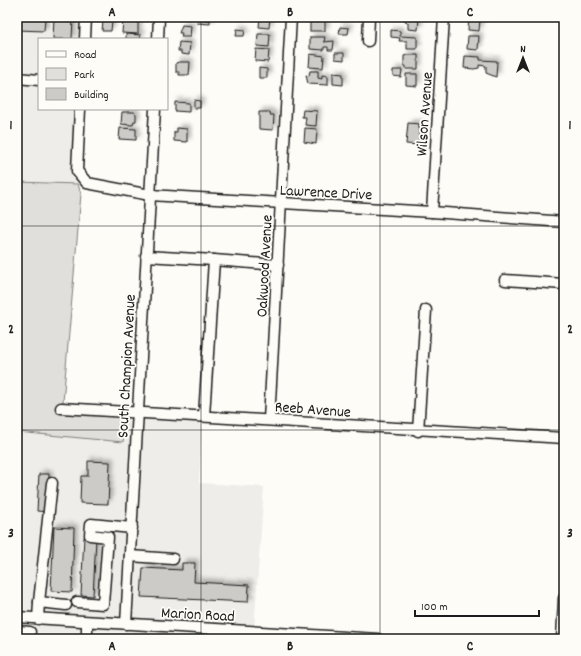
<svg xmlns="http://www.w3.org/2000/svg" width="581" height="656" viewBox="0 0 581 656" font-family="Dekko,sans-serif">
  <defs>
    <filter id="shadow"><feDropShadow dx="3.5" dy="-3.5" stdDeviation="2" flood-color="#0004"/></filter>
  </defs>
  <rect width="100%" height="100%" fill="#fdfcf7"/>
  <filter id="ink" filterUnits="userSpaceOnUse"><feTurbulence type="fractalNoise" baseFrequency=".025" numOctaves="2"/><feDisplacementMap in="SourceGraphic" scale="8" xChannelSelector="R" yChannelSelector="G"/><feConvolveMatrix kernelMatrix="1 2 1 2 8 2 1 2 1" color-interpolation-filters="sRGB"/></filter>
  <g filter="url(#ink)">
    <!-- built -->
    <g fill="#eeede9">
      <path d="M17 17H86L85 39H39V109H81L78 184 17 182Z"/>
      <path d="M127 408 203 413 199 483 264 487 254 630 380 639H17V432L123 442Z"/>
    </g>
    <!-- green -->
    <path fill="#e0dfdb" stroke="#7e7e7c" d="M17 182 78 184 81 194 63 402 127 408 123 442 17 432Z"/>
    <!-- building -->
    <g fill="#cccbc8" stroke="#1c1c1c" filter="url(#shadow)">
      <path d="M17 17H45L44 31 17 30Z"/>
      <path d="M54 17H73L72 39H53Z"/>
      <path d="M260 17H270L269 28 259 27Z"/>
      <path d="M405 17H419L418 30 408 29V23L405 22Z"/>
      <path d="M469 17 480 18 479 31 468 30Z"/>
      <path d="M198 19 210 20V24L197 23Z"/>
      <rect x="310" y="19" width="15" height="12"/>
      <path d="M123 20 138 21V34L122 33Z"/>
      <path d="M103 21H112L111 31H102Z"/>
      <path d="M182 25 191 26 190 37H181L182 33H179Z"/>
      <path d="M340 27 349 28 348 34H339Z"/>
      <path d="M237 29 245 30 244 36H236Z"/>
      <path d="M391 30 400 31V36L417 37V49H407V41H399L400 38 391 37Z"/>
      <path d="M126 34 141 35 140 39H126Z"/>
      <path d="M258 34H270L269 47 257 46Z"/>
      <path d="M468 36H479L478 50 467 49Z"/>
      <path d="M310 37H325L324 42 334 41 333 50H328V47H324V50L310 49Z"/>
      <path d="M179 42 190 43 189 55 181 54V51H178Z"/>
      <path d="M256 49 269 50 268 62 255 61Z"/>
      <path d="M335 53H344V60L335 59Z"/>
      <path d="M310 54 324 56 323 68 309 67Z"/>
      <path d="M407 55H418V69H406V66H404V56Z"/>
      <path d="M465 56 480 57V60L497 61 496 77 486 73V66L479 65V68L474 69 464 68Z"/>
      <path d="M179 62H190L189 75H179V72H176V63Z"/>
      <path d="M259 68 267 69V78H259Z"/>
      <path d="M393 70H402L401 77 393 76Z"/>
      <path d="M310 71H318V78L322 79V75L328 76V85L308 84 306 75 309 76Z"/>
      <path d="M333 73 343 74V85L333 84Z"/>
      <path d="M406 74H417V86L406 85Z"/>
      <path d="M194 100 200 101V108H194Z"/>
      <path d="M175 102 189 103V112L175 111Z"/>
      <path d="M303 110 317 111 316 126 305 125 306 117H302Z"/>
      <path d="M122 112H134L136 114V121H134L133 125 121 124Z"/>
      <path d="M259 112H270V115H274L273 130 259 129Z"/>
      <path d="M408 123 419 124V145L406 144Z"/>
      <path d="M120 128 136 129V140L119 139Z"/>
      <path d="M177 128 187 129V142L174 141V132H177Z"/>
      <path d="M305 128 317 129 316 144 304 142Z"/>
      <path d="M88 461 110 462 108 504 80 503 81 476H88Z"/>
      <path d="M39 474H49L47 512 37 511Z"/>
      <path d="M54 527 74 528 72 592 51 591Z"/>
      <path d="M84 537 96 538 93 596 81 595Z"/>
      <path d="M182 563H195L194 582 249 585 248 602 141 597 143 568 182 570Z"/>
    </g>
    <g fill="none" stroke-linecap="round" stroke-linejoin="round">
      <!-- minor casing -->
      <g stroke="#1c1c1c" stroke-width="13">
        <g id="minor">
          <path d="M85 39 86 17"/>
          <path d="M158 39 159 17"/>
          <path d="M368 41 369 17"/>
          <path d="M17 78 39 80"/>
          <path d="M80 109 77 171 87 183 150 195 432 212 564 222"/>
          <path d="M432 212 444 17"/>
          <path d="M146 256 214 260"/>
          <path d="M505 280 564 284"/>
          <path d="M61 408 564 438"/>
          <path d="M204 416 214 260 278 265"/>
          <path d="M269 420 291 17"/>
          <path d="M418 431 426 310"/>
          <path d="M130 556 173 559"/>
          <path d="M39 602 52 483"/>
          <path d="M77 602 103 604 108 537 90 535 91 524 132 528"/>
          <path d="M17 617 378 639"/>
          <path d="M38 619 39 602 66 605"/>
          <path d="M126 624 155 109"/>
          <path d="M17 631 30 632"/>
          <path d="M87 639V622"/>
          <path d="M562 639 564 598"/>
        </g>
      </g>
      <!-- minor -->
      <use href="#minor" stroke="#fdfcf7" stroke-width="10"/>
    </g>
  </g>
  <!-- grid -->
  <path fill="none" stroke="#1c1c1c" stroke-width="1" stroke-opacity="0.55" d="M201 17V639M380 17V639M17 226H564M17 430H564"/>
  <g text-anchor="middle" stroke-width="3.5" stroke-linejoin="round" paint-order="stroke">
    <!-- street labels -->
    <g font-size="16" fill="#1c1c1c" stroke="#fdfcf7">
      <text transform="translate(423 114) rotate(-86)" y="6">Wilson Avenue</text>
      <text transform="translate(326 191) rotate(3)" y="6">Lawrence Drive</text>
      <text transform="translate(263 266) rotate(-87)" y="6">Oakwood Avenue</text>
      <text transform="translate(125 366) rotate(-87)" y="6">South Champion Avenue</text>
      <text transform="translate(313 408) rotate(4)" y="6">Reeb Avenue</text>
      <text transform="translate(198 613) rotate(3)" y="6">Marion Road</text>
    </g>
  </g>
  <!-- margin -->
  <rect width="581" height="656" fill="none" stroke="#fdfcf7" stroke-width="44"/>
  <!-- legend -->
  <rect x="38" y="38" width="130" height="72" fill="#fdfcf7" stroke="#a3a29f"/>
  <rect x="46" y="51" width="20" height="6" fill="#fdfcf7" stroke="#a3a29f"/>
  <text x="74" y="58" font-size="12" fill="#1c1c1c">Road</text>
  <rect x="46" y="68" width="20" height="12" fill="#e0dfdb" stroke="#a3a29f"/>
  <text x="74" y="78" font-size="12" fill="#1c1c1c">Park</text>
  <rect x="46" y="88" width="20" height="12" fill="#cccbc8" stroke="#a3a29f"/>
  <text x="74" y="98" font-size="12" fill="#1c1c1c">Building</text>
  <!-- north arrow -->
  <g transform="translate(523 58)" stroke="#fdfcf7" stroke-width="3" paint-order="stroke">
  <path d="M0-3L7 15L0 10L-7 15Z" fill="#1c1c1c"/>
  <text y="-6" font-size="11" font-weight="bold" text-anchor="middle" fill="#1c1c1c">N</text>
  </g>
  <!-- scale -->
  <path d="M415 610v6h124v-6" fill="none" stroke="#1c1c1c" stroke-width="2"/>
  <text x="421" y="610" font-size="12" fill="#1c1c1c" stroke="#fdfcf7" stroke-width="3" paint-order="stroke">100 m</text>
  <rect x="22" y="22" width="537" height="612" fill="none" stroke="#1c1c1c" stroke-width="1.5"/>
  <g font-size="13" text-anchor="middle" font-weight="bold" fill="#1c1c1c">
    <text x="112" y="16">A</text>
    <text x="290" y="16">B</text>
    <text x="470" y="16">C</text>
    <text x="11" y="129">1</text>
    <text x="570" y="129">1</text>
    <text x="11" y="333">2</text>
    <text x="570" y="333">2</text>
    <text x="11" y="537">3</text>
    <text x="570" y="537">3</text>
    <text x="112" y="650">A</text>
    <text x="290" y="650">B</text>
    <text x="470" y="650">C</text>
  </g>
</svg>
